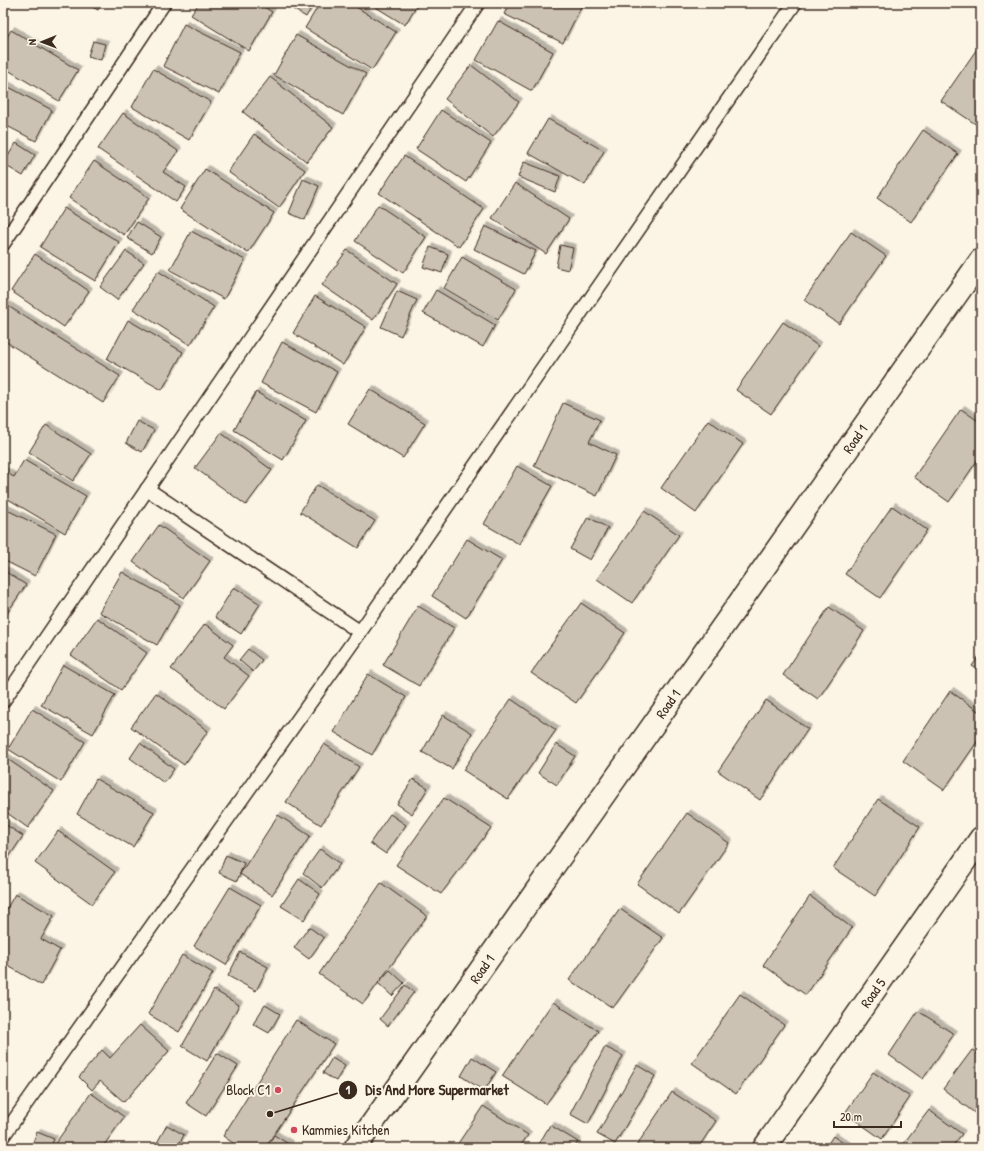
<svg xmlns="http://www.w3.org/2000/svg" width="984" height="1151" viewBox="0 0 984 1151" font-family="'Patrick Hand',sans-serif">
  <defs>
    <filter id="shadow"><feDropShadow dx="3.5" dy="-3.5" stdDeviation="0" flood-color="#0004"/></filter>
  </defs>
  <rect width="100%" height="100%" fill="#fcf5e5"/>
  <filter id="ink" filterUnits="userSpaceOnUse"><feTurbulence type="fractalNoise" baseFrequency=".025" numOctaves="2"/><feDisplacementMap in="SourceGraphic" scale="8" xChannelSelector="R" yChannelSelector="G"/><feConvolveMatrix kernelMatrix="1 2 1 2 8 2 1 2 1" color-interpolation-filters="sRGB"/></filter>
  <g filter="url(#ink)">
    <!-- building -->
    <g fill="#ccc2b3" stroke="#3b2a1e" filter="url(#shadow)">
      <path d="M85 3H102L98 10Z"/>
      <path d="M199 3H258L272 12 249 51 191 15Z"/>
      <path d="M290 3H314L306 17 288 6Z"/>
      <path d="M320 3H350L396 32 372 70 305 28Z"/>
      <path d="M369 3H418L405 25Z"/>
      <path d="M510 3H583L563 43 504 14Z"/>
      <path d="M498 21 553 52 532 91 476 60Z"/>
      <path d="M184 24 240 52 219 94 163 66Z"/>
      <path d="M11 30 78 70 59 101 3 67V44Z"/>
      <path d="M296 35 366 74 343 115 274 75Z"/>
      <path d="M93 41 105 44 101 60 88 56Z"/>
      <path d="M981 43V119L977 125 941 101Z"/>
      <path d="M471 65 519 102 493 137 445 99Z"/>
      <path d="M153 69 211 102 189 140 132 107Z"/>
      <path d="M270 77 333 127 307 162 243 112Z"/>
      <path d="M3 84 52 110 36 141 3 124Z"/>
      <path d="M441 110 491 143 466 182 416 149Z"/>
      <path d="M123 113 178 151 163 172 186 187 176 202 98 149Z"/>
      <path d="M548 119 604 151 585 185 528 153Z"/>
      <path d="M923 130 958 154 911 222 877 198Z"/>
      <path d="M254 134 305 170 279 208 228 172Z"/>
      <path d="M16 143 35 155 23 176 3 164Z"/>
      <path d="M404 156 484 209 459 247 379 193Z"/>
      <path d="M94 161 149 198 124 235 69 198Z"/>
      <path d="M524 162 560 176 555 192 518 177Z"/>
      <path d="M205 169 274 213 248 253 180 209Z"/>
      <path d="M303 179 319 186 305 220 289 213Z"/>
      <path d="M515 183 569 219 546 254 492 218Z"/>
      <path d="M378 205 426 237 403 273 355 241Z"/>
      <path d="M64 208 119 242 95 281 40 247Z"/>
      <path d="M137 222 161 237 152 253 127 238Z"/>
      <path d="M485 226 536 251 524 274 474 249Z"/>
      <path d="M191 231 245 260 224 299 170 270Z"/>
      <path d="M851 232 886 256 839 324 804 300Z"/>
      <path d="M560 245 573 248 568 270 556 267Z"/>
      <path d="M430 247 448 254 442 273 423 267Z"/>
      <path d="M347 250 397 284 373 320 322 285Z"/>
      <path d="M126 251 144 263 117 300 100 287Z"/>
      <path d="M35 254 89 291 64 327 11 291Z"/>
      <path d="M462 257 516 289 498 320 444 288Z"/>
      <path d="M158 271 214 307 190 345 133 309Z"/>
      <path d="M436 290 495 325 483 347 423 313Z"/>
      <path d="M397 291 417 300 401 336 381 327Z"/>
      <path d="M315 296 366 327 343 365 293 333Z"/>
      <path d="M3 303 120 376 103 403 3 340Z"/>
      <path d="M128 320 183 352 162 390 107 359Z"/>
      <path d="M783 322 818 346 771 414 736 390Z"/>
      <path d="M282 342 337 372 316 412 261 383Z"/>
      <path d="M370 389 425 423 403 458 348 424Z"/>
      <path d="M256 392 306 421 283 460 234 430Z"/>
      <path d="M563 403 600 420 589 442 616 455 597 496 534 466Z"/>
      <path d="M961 409 981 423V455L949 502 914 477Z"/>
      <path d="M708 420 743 444 696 513 661 488Z"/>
      <path d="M137 421 154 430 142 452 126 443Z"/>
      <path d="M46 425 91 454 73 481 29 452Z"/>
      <path d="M221 433 272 470 246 505 195 468Z"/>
      <path d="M24 460 86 496 65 533 3 496V471L14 477Z"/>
      <path d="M517 466 552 486 519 544 484 524Z"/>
      <path d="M317 485 375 521 358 548 300 512Z"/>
      <path d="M892 506 927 530 880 598 845 574Z"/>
      <path d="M3 508 56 534 35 576 3 560Z"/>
      <path d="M644 511 679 535 632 603 597 579Z"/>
      <path d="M588 517 608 528 590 560 570 549Z"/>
      <path d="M159 525 210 561 184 598 133 562Z"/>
      <path d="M467 539 502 560 466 618 432 596Z"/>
      <path d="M3 570 26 585 3 619Z"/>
      <path d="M122 572 180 605 157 645 99 612Z"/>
      <path d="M234 587 260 604 241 634 215 617Z"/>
      <path d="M581 603 625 633 576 703 531 673Z"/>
      <path d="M418 606 454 628 419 686 383 665Z"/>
      <path d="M829 607 864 631 818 699 783 675Z"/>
      <path d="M97 618 147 653 121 690 71 655Z"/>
      <path d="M205 624 233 645 224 657 249 676 224 709 171 669Z"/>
      <path d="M248 649 262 660 253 672 239 660Z"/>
      <path d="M981 653V672L972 666Z"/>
      <path d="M63 665 115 695 93 734 41 705Z"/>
      <path d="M368 674 406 697 372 755 334 732Z"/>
      <path d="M950 691 981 713V736L944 790 903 761Z"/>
      <path d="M156 693 208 731 184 765 131 727Z"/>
      <path d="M511 699 556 730 508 799 463 770Z"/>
      <path d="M766 700 808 729 760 800 718 771Z"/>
      <path d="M32 709 85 742 61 782 8 749Z"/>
      <path d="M443 715 472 733 452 769 422 752Z"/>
      <path d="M140 743 174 769 164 783 130 758Z"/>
      <path d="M324 744 359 767 321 825 286 802Z"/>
      <path d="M556 744 575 756 557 785 538 773Z"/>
      <path d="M3 756 54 791 28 828 3 810Z"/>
      <path d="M96 779 154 812 133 847 77 814Z"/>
      <path d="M413 779 428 788 412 814 397 804Z"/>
      <path d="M444 798 491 828 441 894 396 865Z"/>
      <path d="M878 799 920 827 875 896 833 868Z"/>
      <path d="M687 813 729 843 679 914 637 884Z"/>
      <path d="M390 814 406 825 386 854 370 843Z"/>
      <path d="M278 815 310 836 272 895 240 874Z"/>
      <path d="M3 823 23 836 3 866Z"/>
      <path d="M58 831 115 872 92 904 35 863Z"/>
      <path d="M320 849 340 864 322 888 303 873Z"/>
      <path d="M226 855 244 863 237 881 219 873Z"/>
      <path d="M299 879 320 894 304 920 281 906Z"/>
      <path d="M381 883 427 916 363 1004 319 974Z"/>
      <path d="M230 887 261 905 226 965 194 946Z"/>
      <path d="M15 894 54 916 41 939 60 950 41 985 3 963V915Z"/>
      <path d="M810 896 852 928 806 995 763 965Z"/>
      <path d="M620 909 663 938 613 1008 569 980Z"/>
      <path d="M309 927 324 938 309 959 294 948Z"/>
      <path d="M240 952 268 967 256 991 228 976Z"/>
      <path d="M182 955 213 973 179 1032 148 1014Z"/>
      <path d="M390 970 404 983 392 996 378 983Z"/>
      <path d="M405 985 414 992 388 1026 380 1019Z"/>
      <path d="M214 990 239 1005 207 1061 182 1046Z"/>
      <path d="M740 994 784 1025 736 1094 692 1063Z"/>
      <path d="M553 1002 598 1031 546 1104 502 1076Z"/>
      <path d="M265 1005 280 1014 269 1033 253 1024Z"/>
      <path d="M918 1011 954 1034 923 1079 889 1055Z"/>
      <path d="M296 1020 334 1044 265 1148H240L223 1136Z"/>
      <path d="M140 1025 169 1051 124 1102 100 1081 92 1090 79 1077 102 1050 110 1058Z"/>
      <path d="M605 1047 623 1056 588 1124 570 1114Z"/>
      <path d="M972 1050 981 1056V1107L976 1114 943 1089Z"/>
      <path d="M217 1053 238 1066 206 1116 186 1103Z"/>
      <path d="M472 1057 496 1072 484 1091 461 1076Z"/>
      <path d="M332 1058 345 1066 336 1081 323 1073Z"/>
      <path d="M637 1065 655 1076 615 1144 597 1134Z"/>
      <path d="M873 1072 910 1097 882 1139 845 1113Z"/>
      <path d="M672 1092 716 1121 698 1148H635Z"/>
      <path d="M91 1093 124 1117 102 1148H52Z"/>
      <path d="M483 1106 528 1135 519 1148H455Z"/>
      <path d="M929 1110 962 1134 951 1148H900Z"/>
      <path d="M167 1125 184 1135 177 1148H154Z"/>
      <path d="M550 1125 578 1142 574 1148H546L539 1144Z"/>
      <path d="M37 1132 54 1139 50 1148 31 1147Z"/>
      <path d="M274 1135 290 1145 288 1148H266Z"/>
      <path d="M833 1136 850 1148H825Z"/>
    </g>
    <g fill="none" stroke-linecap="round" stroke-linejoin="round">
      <!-- service casing -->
      <g stroke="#3b2a1e" stroke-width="16">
        <g id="service">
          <path d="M3 244 164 3"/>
          <path d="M147 489 360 632"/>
          <path d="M3 701 478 3"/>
          <path d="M3 1136 360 632 795 3"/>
        </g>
      </g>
      <!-- minor casing -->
      <g stroke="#3b2a1e" stroke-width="25">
        <g id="minor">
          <path d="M355 1148 981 260"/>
          <path d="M764 1148 981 838"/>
        </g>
      </g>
      <!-- service -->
      <use href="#service" stroke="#fcf5e5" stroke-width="13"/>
      <!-- minor -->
      <use href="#minor" stroke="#fcf5e5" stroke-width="22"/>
    </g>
  </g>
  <!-- markers -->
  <g fill="#d1495b" stroke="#fcf5e5" stroke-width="1.5">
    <circle cx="278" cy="1090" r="4"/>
    <circle cx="294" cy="1130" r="4"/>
  </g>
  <g text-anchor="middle" stroke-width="4" stroke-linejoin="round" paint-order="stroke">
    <!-- street labels -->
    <g font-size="14" fill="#3b2a1e" stroke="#fcf5e5">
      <text transform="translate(855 439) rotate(-55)" y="5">Road 1</text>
      <text transform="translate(668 704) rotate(-55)" y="5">Road 1</text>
      <text transform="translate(482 969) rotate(-55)" y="5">Road 1</text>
      <text transform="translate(873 993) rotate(-55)" y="5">Road 5</text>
    </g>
    <!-- poi labels -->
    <g font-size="14" fill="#3b2a1e" stroke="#fcf5e5" text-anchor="end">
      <text x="270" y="1095">Block C1</text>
      <text x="302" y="1135" text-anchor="start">Kammies Kitchen</text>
    </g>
  </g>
  <!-- callouts -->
  <path fill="none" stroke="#3b2a1e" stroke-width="1.5" d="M270 1114L348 1090"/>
  <g fill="#3b2a1e" stroke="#fcf5e5" stroke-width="1.5">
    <circle cx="270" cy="1114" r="4"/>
    <circle cx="348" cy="1090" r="10"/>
  </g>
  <g font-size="12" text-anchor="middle" font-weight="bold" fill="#fff">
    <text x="348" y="1094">1</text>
  </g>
  <g font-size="15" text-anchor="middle" font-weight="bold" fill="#3b2a1e" stroke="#fcf5e5" stroke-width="4" stroke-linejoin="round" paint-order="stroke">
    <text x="437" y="1095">Dis And More Supermarket</text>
  </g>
  <!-- margin -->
  <rect width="984" height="1151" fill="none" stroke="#fcf5e5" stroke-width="16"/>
  <rect x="8" y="8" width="968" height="1135" fill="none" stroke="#3b2a1e" stroke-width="1.5" filter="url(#ink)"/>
  <!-- north arrow -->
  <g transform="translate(42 42) rotate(269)" stroke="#fcf5e5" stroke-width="3" paint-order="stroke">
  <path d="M0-3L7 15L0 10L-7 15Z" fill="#3b2a1e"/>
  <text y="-6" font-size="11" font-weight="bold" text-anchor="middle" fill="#3b2a1e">N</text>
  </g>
  <!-- scale -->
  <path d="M834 1121v6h67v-6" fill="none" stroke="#3b2a1e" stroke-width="2"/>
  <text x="840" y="1121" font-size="12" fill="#3b2a1e" stroke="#fcf5e5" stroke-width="3" paint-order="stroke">20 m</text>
</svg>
